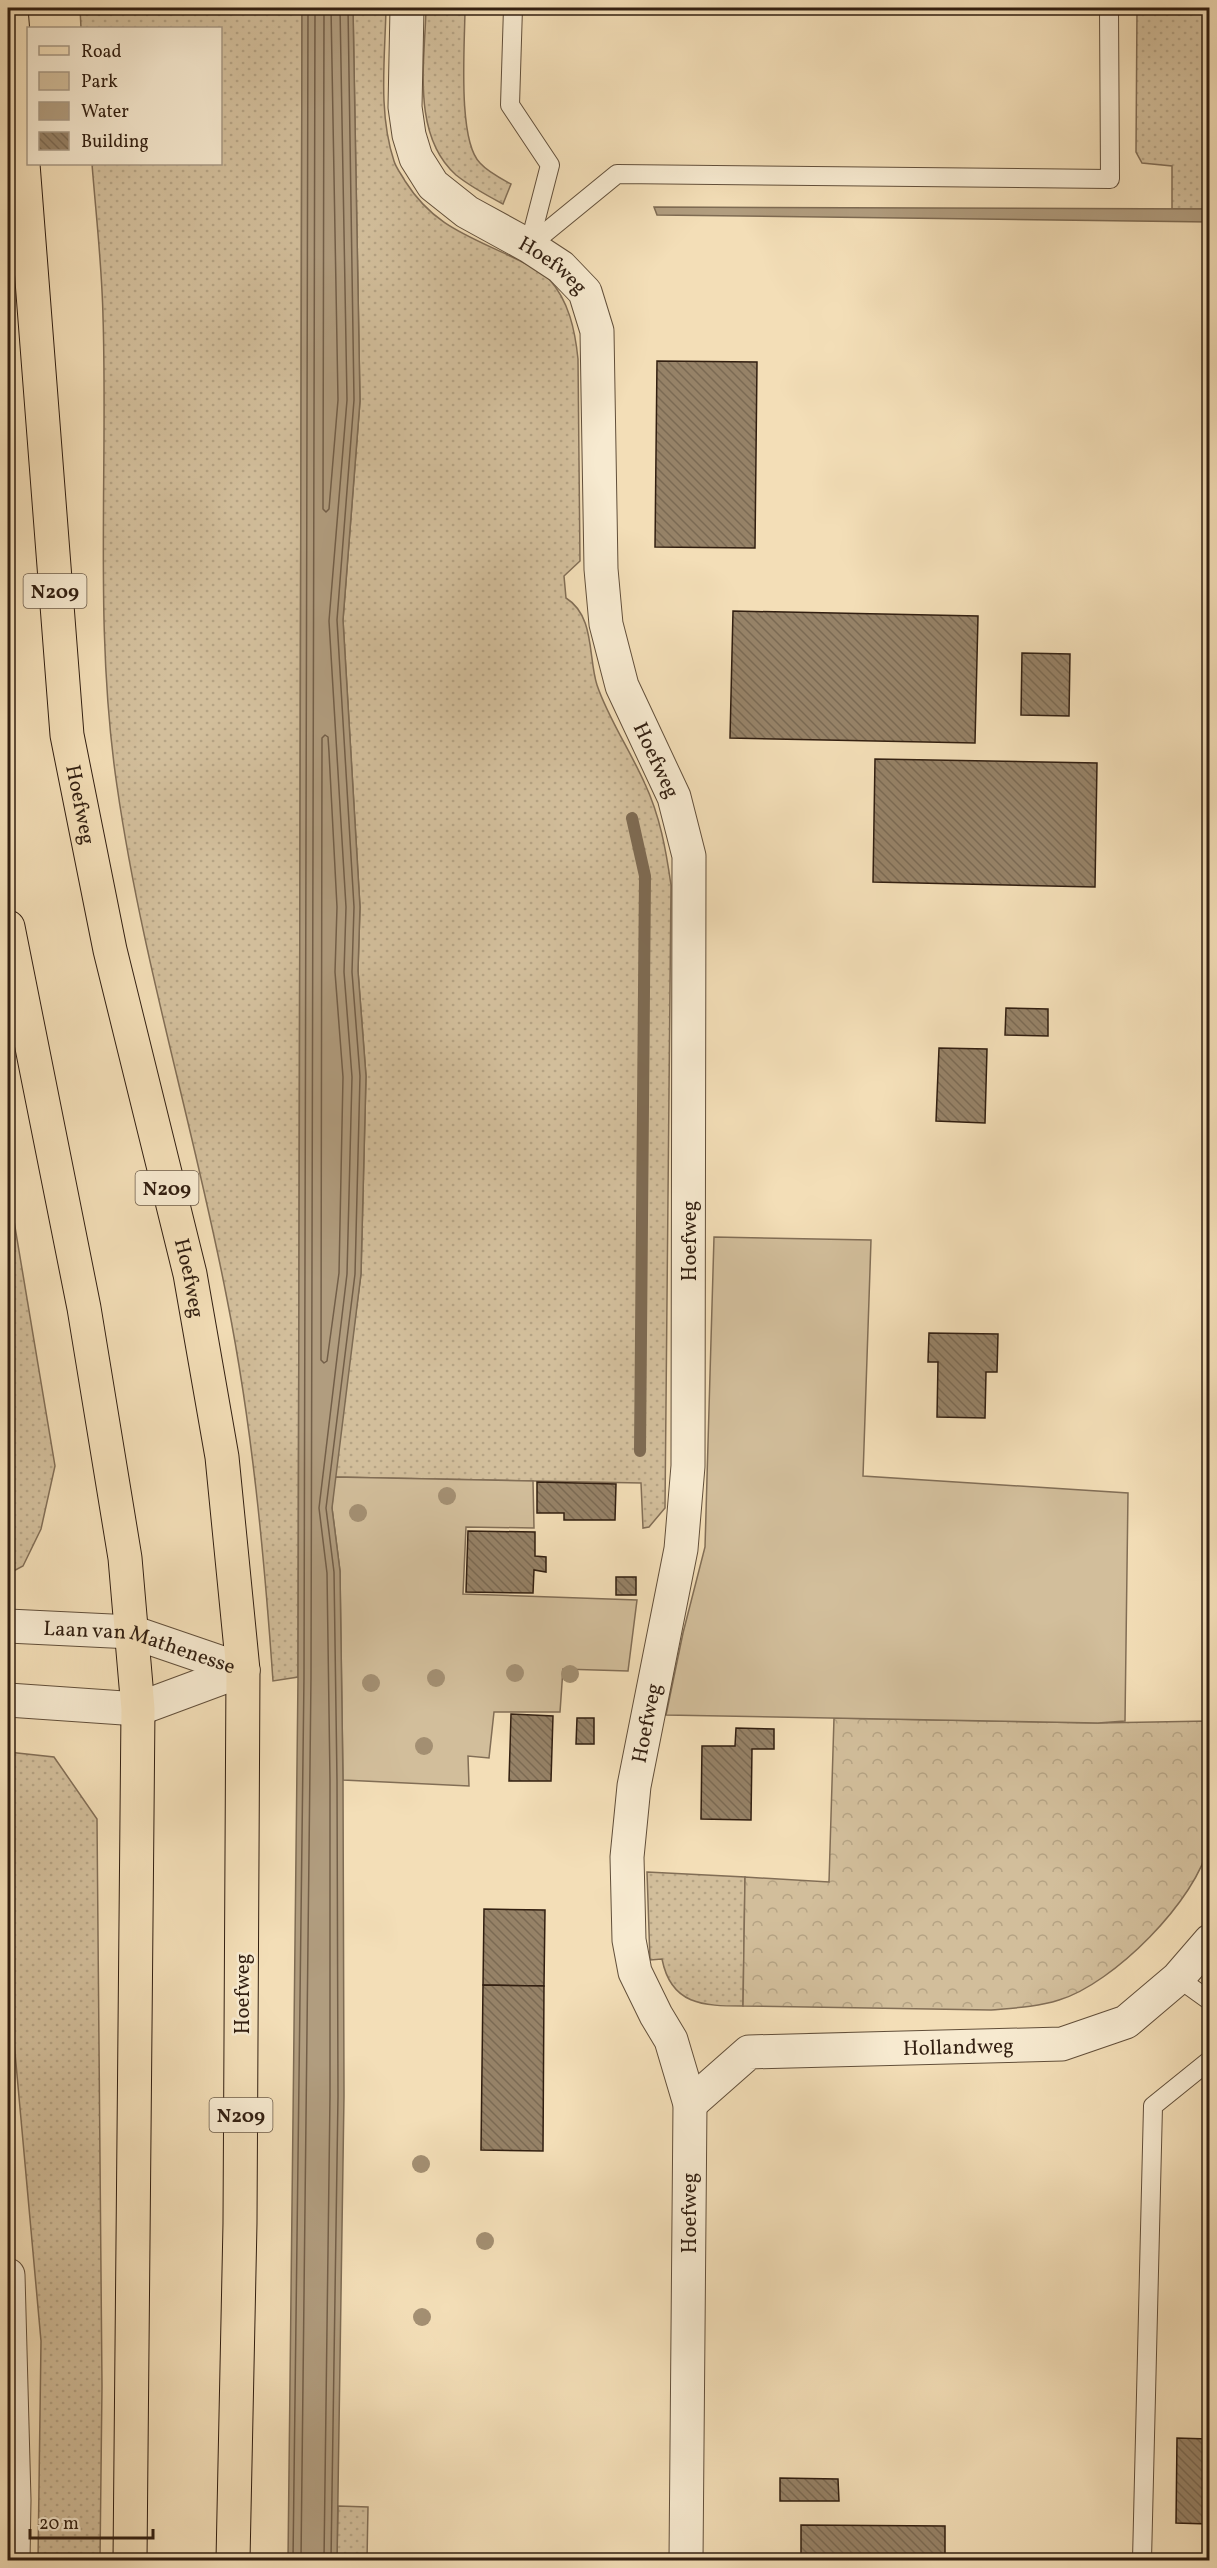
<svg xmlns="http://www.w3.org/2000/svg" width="1217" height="2568" viewBox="0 0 1217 2568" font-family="Vollkorn,serif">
  <defs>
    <pattern id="grass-dots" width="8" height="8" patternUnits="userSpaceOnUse" patternTransform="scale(1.5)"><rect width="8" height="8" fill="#d2be9b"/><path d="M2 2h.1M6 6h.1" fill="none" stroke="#b5a384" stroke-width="1.8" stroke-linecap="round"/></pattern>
    <pattern id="forest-crowns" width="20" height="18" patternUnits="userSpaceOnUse" patternTransform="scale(1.5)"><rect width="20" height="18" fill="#d2be9b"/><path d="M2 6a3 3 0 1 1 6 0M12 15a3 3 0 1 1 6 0" fill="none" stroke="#b5a384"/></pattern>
    <pattern id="building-back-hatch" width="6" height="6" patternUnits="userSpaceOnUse" patternTransform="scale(1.5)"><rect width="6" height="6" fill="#968267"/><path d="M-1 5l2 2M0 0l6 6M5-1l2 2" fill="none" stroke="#7b6a53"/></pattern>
  </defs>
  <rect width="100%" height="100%" fill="#f3deb7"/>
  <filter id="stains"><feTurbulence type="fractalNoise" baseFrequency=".00333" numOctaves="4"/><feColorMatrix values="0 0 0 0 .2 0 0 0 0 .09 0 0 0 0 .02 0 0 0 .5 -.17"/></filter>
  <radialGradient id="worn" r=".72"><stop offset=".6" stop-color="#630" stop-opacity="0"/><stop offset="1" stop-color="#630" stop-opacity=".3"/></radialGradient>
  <!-- grass -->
  <g fill="url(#grass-dots)" stroke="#826e56" stroke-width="1.5">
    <path d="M80 8H302L298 1677 273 1681C264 1553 252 1425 227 1299 194 1127 142 960 117 786 94 631 108 474 103 317 102 266 96 215 92 164H220V28H81Z"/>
    <path d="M353 8H386C385 58 378 113 394 161 396 168 402 175 405 181 433 225 466 235 510 256 522 262 540 269 549 279 569 301 575 330 578 359L580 561 564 576 566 598C595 616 588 657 597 685 608 718 631 752 645 784 660 816 666 850 671 885L665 1508 649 1527 643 1528 641 1483 334 1477 361 1274 366 1076 358 971 360 907 343 620 360 401Z"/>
    <path d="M426 8H465C465 42 457 140 480 163 488 172 500 178 511 184L503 204C486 195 471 187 456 175 411 135 425 61 426 8Z"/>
    <path d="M1137 8H1209V209H1172V166L1142 163 1136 152Z"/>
    <path d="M8 1185 55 1466 41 1529 23 1566 8 1574Z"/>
    <path d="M8 1752 54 1757 97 1819 102 2386 100 2560H38L41 2341 8 1975Z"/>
    <path d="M647 1872 745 1877 743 2006C703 2006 671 2005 662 1959L650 1960Z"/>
    <path d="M338 2506 368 2507 367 2560H337Z"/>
  </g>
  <!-- forest -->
  <path fill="url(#forest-crowns)" stroke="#826e56" stroke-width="1.5" d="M834 1718 1097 1723 1209 1721C1209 1750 1209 1779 1209 1808 1209 1819 1211 1833 1209 1844 1197 1900 1113 1984 1059 2000 1037 2007 1014 2008 991 2010L743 2006 745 1877 829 1882Z"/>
  <!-- green -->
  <g fill="#d2be9b" stroke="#826e56" stroke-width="1.5">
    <path d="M714 1237 871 1240 863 1476 1128 1493 1125 1721 1098 1723 666 1715 683 1633 705 1547Z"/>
    <path d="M334 1477 533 1481 534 1528 466 1527 463 1594 637 1600 628 1671 563 1669 560 1712H494L489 1758 468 1756 469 1786 343 1780 340 1571 332 1508Z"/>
  </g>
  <!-- water -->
  <g fill="#b19d7f" stroke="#7e6b53" stroke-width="1.5">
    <path d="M302 8H353L360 401 343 620 360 907 358 971 366 1076 361 1274 332 1508 340 1571 343 1780 344 2096 337 2560H288L298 1677Z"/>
    <path d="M654 207 1209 209 1210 222 657 215Z"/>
  </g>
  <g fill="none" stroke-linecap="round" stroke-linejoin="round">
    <!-- shore -->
    <g stroke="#725e48" stroke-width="1.5">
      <path d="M324 8 323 509 326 512 329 509 338 400 331 8"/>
      <path d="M325 735 328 737 329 752 337 907 335 972 343 1077 339 1273 327 1361 324 1363 321 1360 322 738Z"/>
      <path d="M293 2560 304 1677 308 8"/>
      <path d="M301 2560 311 1677 315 8"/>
      <path d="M324 2560 330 2096V1780L327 1573 319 1508 347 1274 352 1077 344 972 346 907 329 621 347 400 340 8"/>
      <path d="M331 2560 338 2096 337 1780 334 1572 326 1508 355 1274 360 1076 352 972 354 907 337 620 354 400 348 8"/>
    </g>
    <!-- stream -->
    <path stroke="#7e6b53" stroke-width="12" d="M632 818 645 876 640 1451"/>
  </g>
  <!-- building -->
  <g fill="url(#building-back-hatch)" stroke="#321f11" stroke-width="1.5">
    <path d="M657 361 757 362 755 548 655 547Z"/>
    <path d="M733 611 978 616 975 743 730 738Z"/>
    <path d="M1022 653 1070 654 1069 716 1021 715Z"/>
    <path d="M875 759 1097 763 1095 887 873 882Z"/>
    <path d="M1006 1008 1048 1009V1036L1005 1035Z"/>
    <path d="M939 1048 987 1049 985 1123 936 1121Z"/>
    <path d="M929 1333 998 1334 997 1372H986L985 1418 937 1417 938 1362H928Z"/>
    <path d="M537 1482 616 1484 615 1520H564V1513H537Z"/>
    <path d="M468 1531 535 1532V1556L546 1557V1572L534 1570 533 1593 466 1592Z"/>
    <rect x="616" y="1577" width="20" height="18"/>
    <path d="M511 1714 553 1716 551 1781H509Z"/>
    <path d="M577 1718H594V1744H576Z"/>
    <path d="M736 1728 774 1729V1749H752L751 1820 701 1819 702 1746H735Z"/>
    <path d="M484 1909 545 1910 544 1986 483 1985Z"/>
    <path d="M483 1985 544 1986 543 2151 481 2150Z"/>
    <path d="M1210 2423V2560H1207L1208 2524 1176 2523 1177 2438 1209 2439Z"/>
    <path d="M780 2478 838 2479 839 2501H780Z"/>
    <path d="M801 2525 945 2526V2560H801Z"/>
  </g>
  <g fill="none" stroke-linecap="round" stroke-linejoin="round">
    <!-- service casing -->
    <g stroke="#624f3a" stroke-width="20">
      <g id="service">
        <path d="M513 8 510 105 550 165 529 246"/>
        <path d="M529 246 617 174 1110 179 1109 8"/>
        <path d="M1178 1978 1210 2001"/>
        <path d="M1142 2560 1153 2106 1210 2060"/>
      </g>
    </g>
    <!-- minor casing -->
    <g stroke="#624f3a" stroke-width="35">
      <g id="minor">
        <path id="s1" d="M407 8 405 107 409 135 416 158 433 185 467 212 529 246 561 267 585 292 597 331 601 569 606 624 622 686 674 797 689 856 688 1466 681 1549 634 1786 627 1857 629 1940 635 1972 656 2015 671 2040 690 2104 686 2560"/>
        <path id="s2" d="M690 2104 749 2052 1062 2044 1126 2022 1178 1978 1210 1941"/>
        <path d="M8 2275 14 2500 13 2560"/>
      </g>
    </g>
    <!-- tertiary casing -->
    <g stroke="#624f3a" stroke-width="35">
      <g id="tertiary">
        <path id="s3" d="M8 1626 132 1632 243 1670"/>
        <path d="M8 1700 138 1709 243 1670"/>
      </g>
    </g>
    <!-- primary casing -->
    <g stroke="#321f11" stroke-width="35">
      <g id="primary">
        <path id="s4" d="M11 8 67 735 110 950 190 1274 222 1457 243 1670 240 2223 233 2560"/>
        <path d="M8 927 84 1308 125 1558 138 1709 130 2560"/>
      </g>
    </g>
    <!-- service -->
    <use href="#service" stroke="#f7ead0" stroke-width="18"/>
    <!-- minor -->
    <use href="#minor" stroke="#f7ead0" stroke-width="33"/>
    <!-- tertiary -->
    <use href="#tertiary" stroke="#f7ead0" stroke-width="33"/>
    <!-- primary -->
    <use href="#primary" stroke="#f3deb7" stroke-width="33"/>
  </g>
  <!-- trees -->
  <g fill="#a38f72">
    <circle cx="447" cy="1496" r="9"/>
    <circle cx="358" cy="1513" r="9"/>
    <circle cx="515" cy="1673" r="9"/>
    <circle cx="570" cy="1674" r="9"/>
    <circle cx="436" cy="1678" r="9"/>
    <circle cx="371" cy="1683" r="9"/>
    <circle cx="424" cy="1746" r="9"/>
    <circle cx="421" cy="2164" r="9"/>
    <circle cx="485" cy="2241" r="9"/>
    <circle cx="422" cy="2317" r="9"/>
  </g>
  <g text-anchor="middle" stroke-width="5" stroke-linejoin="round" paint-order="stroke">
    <!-- shield labels -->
    <g fill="#f7ead0" stroke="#6d5c4a" stroke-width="1.5">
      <rect x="23.5" y="574" width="63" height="34" rx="4.5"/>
      <rect x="135.5" y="1171" width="63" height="34" rx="4.5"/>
      <rect x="209.5" y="2098" width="63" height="34" rx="4.5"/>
    </g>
    <g font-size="20" font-weight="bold" fill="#321f11">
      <text x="55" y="598">N209</text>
      <text x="167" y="1195">N209</text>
      <text x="241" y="2122">N209</text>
    </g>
    <!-- street labels -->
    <g font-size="21" fill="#321f11" stroke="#f7ead0">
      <text dy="7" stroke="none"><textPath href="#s1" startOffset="328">Hoefweg</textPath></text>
      <text dy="7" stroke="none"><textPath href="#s1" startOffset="850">Hoefweg</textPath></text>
      <text dy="7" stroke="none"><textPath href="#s4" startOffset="800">Hoefweg</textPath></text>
      <text transform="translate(689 1241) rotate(-90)" y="7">Hoefweg</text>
      <text dy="7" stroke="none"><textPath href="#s4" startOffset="1286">Hoefweg</textPath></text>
      <text dy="7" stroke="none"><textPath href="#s3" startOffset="134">Laan van Mathenesse</textPath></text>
      <text transform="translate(646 1723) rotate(-79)" y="7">Hoefweg</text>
      <text transform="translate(242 1994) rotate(-90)" y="7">Hoefweg</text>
      <text dy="7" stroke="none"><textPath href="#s2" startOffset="288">Hollandweg</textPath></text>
      <text transform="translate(689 2213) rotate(-90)" y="7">Hoefweg</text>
    </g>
  </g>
  <!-- margin -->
  <rect width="1217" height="2568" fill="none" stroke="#f3deb7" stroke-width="30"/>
  <rect x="9" y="9" width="1199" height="2550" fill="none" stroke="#321f11" stroke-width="3"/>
  <rect x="15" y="15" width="1187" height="2538" fill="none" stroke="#321f11" stroke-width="1.5"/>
  <!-- legend -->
  <rect x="27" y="27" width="195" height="138" fill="#f7ead0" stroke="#a89984" stroke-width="1.5"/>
  <rect x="39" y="46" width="30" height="9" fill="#f3deb7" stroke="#a89984" stroke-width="1.5"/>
  <text x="81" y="57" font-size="18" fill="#321f11">Road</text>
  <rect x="39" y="72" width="30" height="18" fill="#d2be9b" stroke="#a89984" stroke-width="1.5"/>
  <text x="81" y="87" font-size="18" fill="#321f11">Park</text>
  <rect x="39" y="102" width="30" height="18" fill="#b19d7f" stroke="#a89984" stroke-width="1.5"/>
  <text x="81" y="117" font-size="18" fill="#321f11">Water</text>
  <rect x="39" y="132" width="30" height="18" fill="url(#building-back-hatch)" stroke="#a89984" stroke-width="1.5"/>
  <text x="81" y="147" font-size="18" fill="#321f11">Building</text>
  <!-- scale -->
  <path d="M30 2529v9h123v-9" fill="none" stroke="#321f11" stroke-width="3"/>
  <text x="39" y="2529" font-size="18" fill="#321f11" stroke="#f7ead0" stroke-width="4.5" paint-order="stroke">20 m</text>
  <rect width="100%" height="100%" filter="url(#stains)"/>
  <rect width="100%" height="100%" fill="url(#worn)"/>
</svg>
